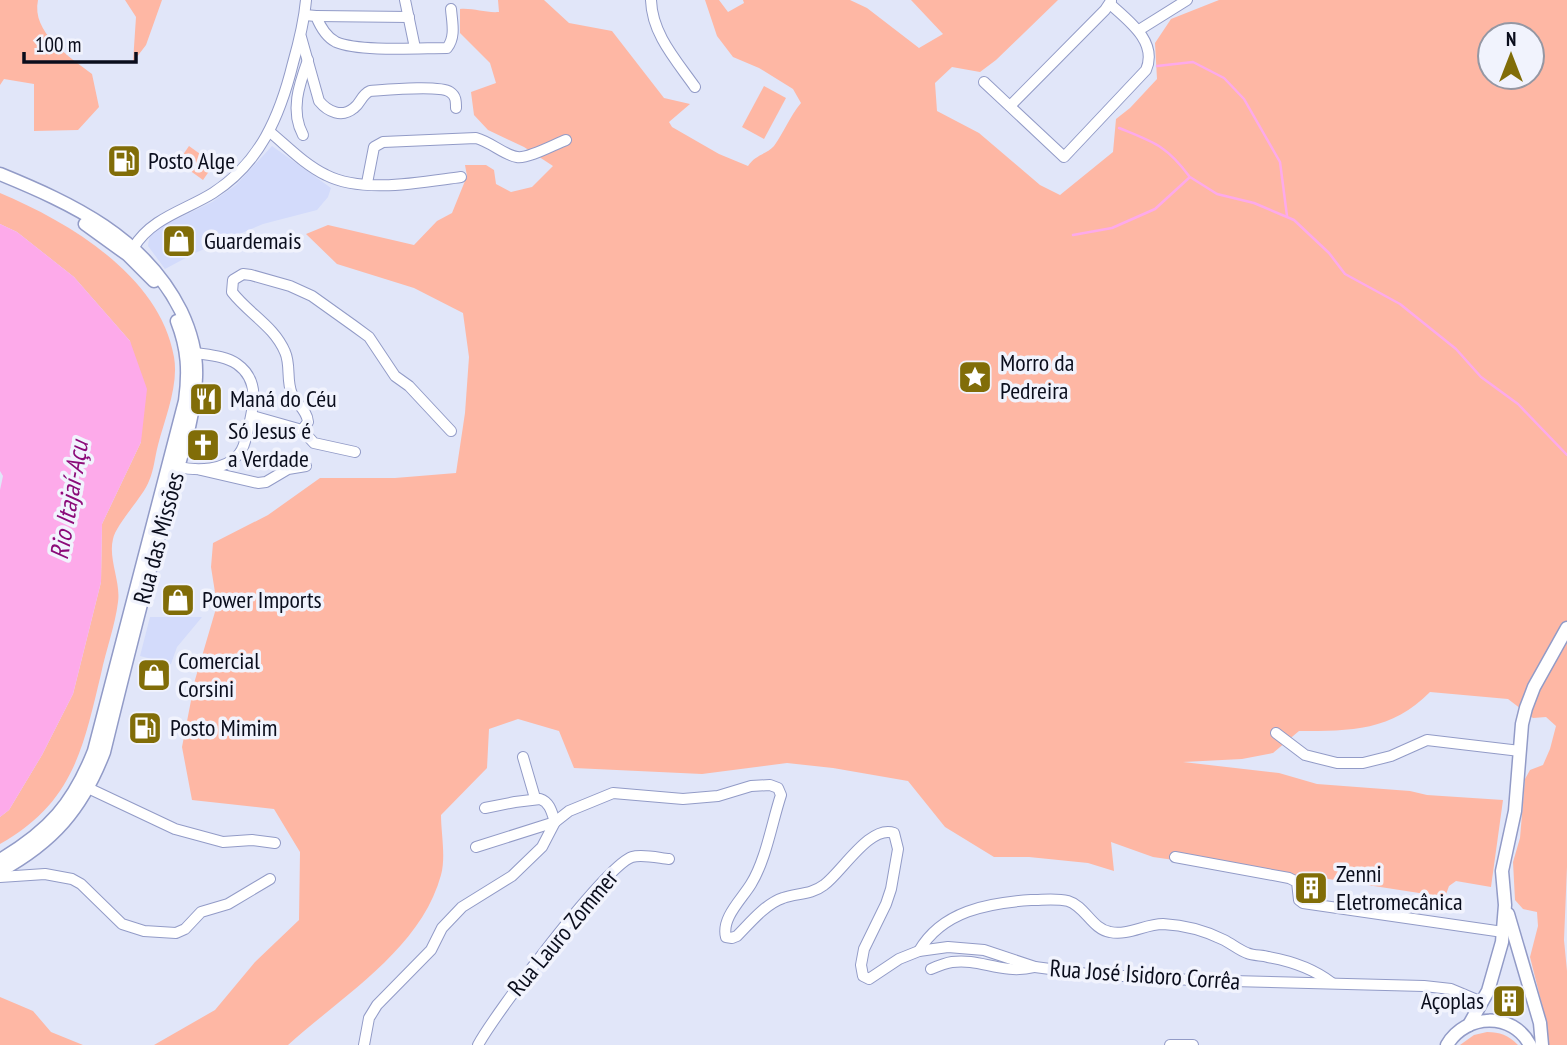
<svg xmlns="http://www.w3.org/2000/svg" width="1567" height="1045" viewBox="0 0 1567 1045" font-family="'PT Sans Narrow',sans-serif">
  <rect width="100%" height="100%" fill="#e1e6f9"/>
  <!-- built -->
  <g fill="#d3dbfb">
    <path d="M272 146 331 188 328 197 317 210 263 224 195 253 165 269 148 246 150 232 212 202 236 185Z"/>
    <path d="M150 617H202L177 647 171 664 140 656Z"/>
  </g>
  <!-- green -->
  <g fill="#feb7a4" fill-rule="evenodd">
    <path d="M0 0H38C31 33 70 57 92 74L99 107 78 130 34 131V84L4 79 0 85Z"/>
    <path d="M125 0H162L146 45 133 62 136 17Z"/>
    <path d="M498 0H544L569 23 612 31 664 98 690 104 669 122 672 127 719 154 748 166C755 155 767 154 774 146 784 132 790 116 801 103L793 89 759 68 733 57 717 36 705 0H719L728 12 744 3 743 0H850L867 8 919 48 943 34 911 0H1058L996 60 980 72 952 67 935 83 937 111 979 133 1040 185 1060 195 1113 152 1116 119 1130 108 1157 79 1155 43 1171 19 1219 0H1567V867L1564 940 1567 971V1045H1548L1547 1025 1530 957 1538 926 1537 912 1523 909 1515 900 1513 862 1520 838 1525 779 1530 770 1543 765 1550 749 1556 726 1546 717 1533 718 1508 699 1430 692C1392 731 1351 731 1299 731L1273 753 1242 759 1183 762 1279 773 1317 784 1410 791 1427 795 1503 800 1491 887 1456 881 1449 886 1445 897 1309 876 1300 878 1153 857 1111 842 1114 871 1088 863 1029 857H994L945 827 908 781 833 768 787 763 702 774 574 768 559 731 518 719 489 729 487 768 441 815C441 833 446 857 441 875 421 949 342 996 288 1045H154L215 1010 255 962 299 920 300 852 274 809 192 800 182 747 195 680 217 605 211 567 213 543 268 515 320 478H395L456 473 465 413 469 357 463 313 414 288 337 264 306 234 328 225 414 245 437 221 452 213 467 176 465 165H486L494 170 496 184 511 192 532 187 553 166 524 147 488 130 474 115 471 92 496 83 490 63 460 33V9C474 8 485 13 499 12ZM1490 35H1532V77H1490Z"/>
    <path d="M764 86 786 98 764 139 742 127Z"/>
    <path d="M189 146 214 164 203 180 178 162Z"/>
    <path d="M0 193C69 222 160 276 174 357 179 385 165 418 158 445 155 456 154 470 149 481 143 497 116 524 113 539 108 559 121 582 118 602 115 626 106 650 101 674 83 749 73 803 0 844V817L9 810 42 755 73 694 101 582 102 524 141 442 130 341 74 277 17 232 0 224Z"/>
    <path d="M0 997 33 1011 51 1032 83 1045H0Z"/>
    <path d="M1487 1032C1500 1032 1508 1035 1518 1045H1460L1474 1035Z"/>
  </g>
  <!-- water -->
  <path fill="#fdaaea" d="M0 224 17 232 74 277 130 341 147 389 141 442 102 524 101 582 73 694 42 755 9 810 0 817V490L3 476 0 471Z"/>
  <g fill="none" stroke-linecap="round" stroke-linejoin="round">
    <!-- stream -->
    <g stroke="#fdaaea" stroke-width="2.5">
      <path d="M1157 66 1193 62 1224 78 1244 99 1280 162 1287 216"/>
      <path d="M1119 128C1153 142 1166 145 1189 176"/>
      <path d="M1073 235 1112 228 1155 209 1190 177 1217 194 1254 203 1294 220 1329 253 1345 274 1400 304 1456 349 1481 377 1518 404 1567 455"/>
    </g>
    <!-- minor casing -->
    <g stroke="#929bc7" stroke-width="12">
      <g id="minor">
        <path d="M405 0 415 48"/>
        <path d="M651 0C652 34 676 60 695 87"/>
        <path d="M305 15 316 16C320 26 326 37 336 42 359 52 420 48 447 48 456 37 452 22 451 9"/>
        <path d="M316 16 409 17"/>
        <path d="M1139 30 1187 0"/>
        <path d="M301 37 319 101C328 112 342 118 354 108 361 103 361 95 370 91 385 90 439 85 450 92 456 96 456 101 456 108"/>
        <path d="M984 82 1064 157 1146 70C1158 42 1129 21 1110 4"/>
        <path d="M1010 106 1105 10 1111 1"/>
        <path d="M270 132C288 147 305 165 326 175 363 194 422 182 461 177"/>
        <path d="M303 135C290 111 299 85 308 60"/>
        <path d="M367 183 374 147 383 142 476 138C491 142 504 155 517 157 528 159 555 144 566 140"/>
        <path d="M134 247C151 218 186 210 213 193 260 163 280 116 293 63 299 42 304 22 306 0"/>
        <path d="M252 416 302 430 314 443 355 452"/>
        <path d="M302 430 308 422C307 410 297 405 292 394 286 381 291 365 285 352 274 326 249 314 232 292L233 280 243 274 251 275 290 286 312 296 354 326 369 337 395 376 409 386 451 431"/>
        <path d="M178 467C197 471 225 471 239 454 245 447 246 437 248 429 254 406 260 380 237 364 226 356 209 355 196 353"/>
        <path d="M201 470 258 483 266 482 288 469 306 466"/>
        <path d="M1276 733 1305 755 1337 763H1363L1391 756 1427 740 1520 751"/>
        <path d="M523 757 535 798"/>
        <path d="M88 788 175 829 223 842 252 840 275 843"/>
        <path d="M485 808 515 802 540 799C550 802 552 813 555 822"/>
        <path d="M476 847 555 822"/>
        <path d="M1175 857 1289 878 1297 882 1299 900 1303 903 1503 932"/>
        <path d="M0 877 45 874 72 879 81 884 122 924 144 931 176 933 185 929 201 912 228 904 270 879"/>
        <path d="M919 951C942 911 988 903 1031 900 1043 900 1056 898 1068 901 1085 906 1092 929 1110 932 1128 936 1145 924 1163 924 1183 925 1206 931 1224 940 1232 944 1239 950 1247 953 1254 956 1262 955 1268 957 1291 961 1314 969 1332 983"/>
        <path d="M931 969C938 966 945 963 952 962 981 958 1001 975 1035 967"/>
        <path d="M364 1045 369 1018 377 1005 431 950 442 928 462 907 512 876 542 847 555 822 569 811 613 793 683 799 718 796 751 786 770 785 778 788 781 795C772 822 766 860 751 884 742 899 721 918 726 937L732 938 737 936C750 923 765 904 783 898 796 893 811 895 824 885 842 872 870 824 894 833L898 849 891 889 886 904 864 949 861 965 863 976 869 979 899 959 919 951 948 947 984 950 1035 967 1088 974 1192 980 1424 986 1451 989 1482 1002"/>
        <path d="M478 1045C494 1015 606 865 632 857 642 854 659 858 669 859"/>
        <path d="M1170 1045H1193"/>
      </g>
    </g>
    <!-- major casing -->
    <g stroke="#929bc7" stroke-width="15">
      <g id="major">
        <path d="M0 174C73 204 144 237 181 311 191 332 197 353 196 377 195 420 178 464 167 506 145 587 124 670 104 752 82 809 53 842 0 871"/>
        <path d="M85 224 128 255 154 281"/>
        <path d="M0 860C49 831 73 804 94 751L185 401C189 372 188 349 177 321"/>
        <path d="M1508 914 1540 1023 1542 1045"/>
        <path d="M1469 1025 1488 991 1502 942 1505 905 1502 871 1515 811 1522 724 1526 708 1534 687 1567 628"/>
        <path d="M1447 1045C1466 1013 1513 1012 1530 1045"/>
      </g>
    </g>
    <!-- minor -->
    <use href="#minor" stroke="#fff" stroke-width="10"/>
    <!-- major -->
    <use href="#major" stroke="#fff" stroke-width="12"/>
  </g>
  <!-- icons -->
  <defs>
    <g id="fuel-square" transform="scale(1.75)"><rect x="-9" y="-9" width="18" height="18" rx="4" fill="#816d08" stroke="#f1f3fd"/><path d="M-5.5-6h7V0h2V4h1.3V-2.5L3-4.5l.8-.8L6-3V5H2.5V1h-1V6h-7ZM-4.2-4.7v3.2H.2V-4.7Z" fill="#fff"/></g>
    <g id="shop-square" transform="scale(1.75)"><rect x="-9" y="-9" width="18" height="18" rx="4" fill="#816d08" stroke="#f1f3fd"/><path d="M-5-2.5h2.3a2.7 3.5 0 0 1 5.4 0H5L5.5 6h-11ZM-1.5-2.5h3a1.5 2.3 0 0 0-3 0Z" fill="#fff"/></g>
    <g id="sight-square" transform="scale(1.75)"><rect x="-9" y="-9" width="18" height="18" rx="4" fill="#816d08" stroke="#f1f3fd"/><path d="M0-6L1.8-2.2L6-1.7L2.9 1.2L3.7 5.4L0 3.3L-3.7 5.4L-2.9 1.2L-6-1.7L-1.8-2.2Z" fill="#fff"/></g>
    <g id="restaurant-square" transform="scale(1.75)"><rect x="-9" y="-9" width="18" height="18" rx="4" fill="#816d08" stroke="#f1f3fd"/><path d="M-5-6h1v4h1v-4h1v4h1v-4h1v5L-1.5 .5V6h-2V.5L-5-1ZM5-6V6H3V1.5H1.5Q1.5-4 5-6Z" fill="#fff"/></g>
    <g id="church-square" transform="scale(1.75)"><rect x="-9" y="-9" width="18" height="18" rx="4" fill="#816d08" stroke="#f1f3fd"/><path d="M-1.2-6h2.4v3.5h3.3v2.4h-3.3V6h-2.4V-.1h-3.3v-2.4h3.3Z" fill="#fff"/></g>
    <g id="building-square" transform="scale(1.75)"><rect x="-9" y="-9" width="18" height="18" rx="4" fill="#816d08" stroke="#f1f3fd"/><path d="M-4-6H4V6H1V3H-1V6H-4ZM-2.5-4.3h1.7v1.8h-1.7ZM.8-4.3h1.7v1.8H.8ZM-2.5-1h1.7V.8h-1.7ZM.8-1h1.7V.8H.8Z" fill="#fff"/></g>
  </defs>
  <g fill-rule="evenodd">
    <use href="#fuel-square" x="124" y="161"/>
    <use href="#shop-square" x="179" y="241"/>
    <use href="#sight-square" x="975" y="377"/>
    <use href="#restaurant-square" x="206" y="399"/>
    <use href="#church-square" x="203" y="445"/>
    <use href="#shop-square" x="178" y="600"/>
    <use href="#shop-square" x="154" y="675"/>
    <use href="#fuel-square" x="145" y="728"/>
    <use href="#building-square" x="1311" y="888"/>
    <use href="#building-square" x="1509" y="1001"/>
  </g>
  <g text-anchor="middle" stroke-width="7" stroke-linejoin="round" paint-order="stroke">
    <!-- poi labels -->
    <g font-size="24" fill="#0a0d1c" stroke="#f1f3fd" text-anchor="start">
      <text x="148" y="169">Posto Alge</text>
      <text x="204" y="249">Guardemais</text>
      <text x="1000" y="371">Morro da<tspan x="1000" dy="28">Pedreira</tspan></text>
      <text x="230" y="407">Maná do Céu</text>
      <text x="228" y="439">Só Jesus é<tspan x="228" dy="28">a Verdade</tspan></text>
      <text x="202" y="608">Power Imports</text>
      <text x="178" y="669">Comercial<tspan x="178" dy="28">Corsini</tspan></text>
      <text x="170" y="736">Posto Mimim</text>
      <text x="1336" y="882">Zenni<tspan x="1336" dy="28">Eletromecânica</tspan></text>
      <text x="1484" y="1009" text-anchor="end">Açoplas</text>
    </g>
    <!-- street labels -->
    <g font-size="24" fill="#0a0d1c" stroke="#f1f3fd">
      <text transform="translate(159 538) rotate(-75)" y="8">Rua das Missões</text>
      <text transform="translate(563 933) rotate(-50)" y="8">Rua Lauro Zommer</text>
      <text transform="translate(1145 975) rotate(4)" y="8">Rua José Isidoro Corrêa</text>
    </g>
    <!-- water labels -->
    <g font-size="26" font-style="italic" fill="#8b0b79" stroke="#f1f3fd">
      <text transform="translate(69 500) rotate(-80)" y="9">Rio Itajaí-Açu</text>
    </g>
  </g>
  <!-- north arrow -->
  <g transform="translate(1511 56)"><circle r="33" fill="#f1f3fd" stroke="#9597a3" stroke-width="2"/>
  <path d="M0-5L12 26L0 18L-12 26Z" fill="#816d08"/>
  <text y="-10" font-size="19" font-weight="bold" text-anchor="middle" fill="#0a0d1c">N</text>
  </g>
  <!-- scale -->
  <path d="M24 52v10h112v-10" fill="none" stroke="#0a0d1c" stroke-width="3.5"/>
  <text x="35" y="52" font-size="21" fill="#0a0d1c" stroke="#f1f3fd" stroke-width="5" paint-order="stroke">100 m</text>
</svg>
